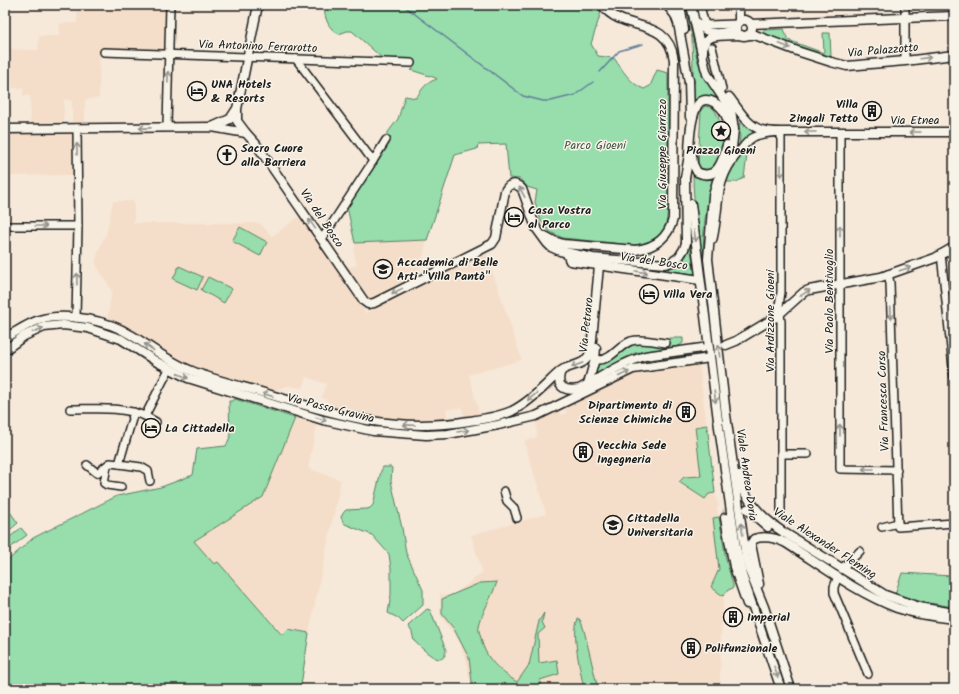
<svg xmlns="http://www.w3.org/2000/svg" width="959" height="694" viewBox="0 0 959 694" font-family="Kalam,sans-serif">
  <rect width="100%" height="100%" fill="#f6e9da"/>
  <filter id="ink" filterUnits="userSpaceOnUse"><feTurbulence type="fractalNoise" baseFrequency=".025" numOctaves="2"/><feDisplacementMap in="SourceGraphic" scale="8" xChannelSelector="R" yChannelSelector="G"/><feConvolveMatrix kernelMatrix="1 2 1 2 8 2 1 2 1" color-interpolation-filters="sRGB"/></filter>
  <g filter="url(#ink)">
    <!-- built -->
    <g fill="#f5dec9">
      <path d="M77 5H166L164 51 100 49 99 98 85 100V123L72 124V101L66 100H64V124H30V96H23V88H12V74L5 73V49L38 50 39 36H59L60 23H77Z"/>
      <path d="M74 132V175L8 176 9 133Z"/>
      <path d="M113 201H134V223H260L272 236 300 216 366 313 419 287 424 283 486 252 522 360 469 375 480 416 464 418 462 407 446 410 448 421 440 422 399 421 366 417 338 411 322 397 326 384 306 377 303 388 288 386 272 391 194 367 157 348 130 329 107 320 112 291 98 268 95 262 103 239 106 235Z"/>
      <path d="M427 240 418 277 374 298 367 297 364 294 350 275 352 273 346 268 357 265 354 254 355 243Z"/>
      <path d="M699 364 715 493 719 507H717L718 515 721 516 728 560 736 585 724 596 721 637 720 677 722 689H471L466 659 455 634 447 626 440 614V593L443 595 450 596 461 589 482 572 471 535 546 514 524 441 537 437 536 422 559 411 561 415 566 413 565 407 583 398 636 373Z"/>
      <path d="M295 418 317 424 308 468 341 480 309 633 288 629 283 635 218 562 214 564 194 541 263 497Z"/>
    </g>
    <!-- green -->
    <g fill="#97deac" stroke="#5a7d64">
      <path d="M324 5H597L601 12 591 44 598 56 614 58C622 69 630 84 644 89L650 86 657 70 668 73V209C667 216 667 224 663 230 650 251 623 244 603 242 590 241 576 239 563 238L550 232 541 221 535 202 537 190 527 187 520 179 509 178 506 144 478 145 477 149 455 155 427 240 355 243 347 207 385 149 391 138 386 135 398 119 405 96 416 98C423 88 425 83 437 79L436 78 411 70 413 69 414 60 382 58 352 31H347L339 34C328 29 324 17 324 5Z"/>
      <path d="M686 5H687L697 59 701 69 726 108 719 101 694 104 692 38Z"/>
      <path d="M784 29 788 40 824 53 823 33H830L831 57 764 35 762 32 764 30Z"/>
      <path d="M705 106 713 108C725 124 731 165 705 171L700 169 698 166 701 110Z"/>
      <path d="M739 123 753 132 739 147 740 135Z"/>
      <path d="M748 147 744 178 736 182H727C730 169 738 156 748 147Z"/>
      <path d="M719 172C702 203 702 243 705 278 700 243 693 209 693 174Z"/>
      <path d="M240 227 267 242 260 256 232 241Z"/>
      <path d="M690 245 695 274 668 271V268C680 266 688 256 690 245Z"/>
      <path d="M179 266 203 277 197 290 173 279Z"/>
      <path d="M208 277 232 289 224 303 201 290Z"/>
      <path d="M669 338H683V343L679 346 635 353 594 376H593L596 363 635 344 668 345Z"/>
      <path d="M235 399 295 418 263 497 194 541 214 564 218 562 282 635 288 629 309 633 301 685 305 689H5V563L33 538 117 496 161 487 193 475 197 449 226 446 230 437 229 401H232Z"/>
      <path d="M707 425 715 493 709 494 705 499 679 482 684 477 701 476 695 427Z"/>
      <path d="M383 467H391L392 468 391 481 402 528 406 553 423 590V605L403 623 398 618 388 613 391 595V569L389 554 372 535 345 524 343 522 341 517 344 512 346 510 367 509 370 508 373 505 381 471Z"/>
      <path d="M10 512 18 523 5 534V515Z"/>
      <path d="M719 517 726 559 733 585V588L728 590 723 596 711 587 719 569 713 518Z"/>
      <path d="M21 528 27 535 5 552V541Z"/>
      <path d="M954 571V607L923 602 895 594 902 573 952 576Z"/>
      <path d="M497 582C492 597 482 612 479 626 478 630 480 634 481 638 485 659 500 671 517 682L529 665 539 621 544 613 542 622 545 628 538 634 539 663 557 660 559 674 540 680 541 689H473L469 658 454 629 442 614V599L480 583Z"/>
      <path d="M427 609 430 610 446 650C444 672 421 647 414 641L412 632 408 626Z"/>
      <path d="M578 619H580L584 630 598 689H584C581 673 571 633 578 619Z"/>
    </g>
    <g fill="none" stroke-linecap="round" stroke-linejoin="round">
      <!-- stream -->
      <g stroke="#627e98" stroke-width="1.5">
        <path d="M403 5 523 96 543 101H551L575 95 593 82"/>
        <path d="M799 47 807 50"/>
        <path d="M600 72 619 51 643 44"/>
      </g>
      <!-- major-tunnel -->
      <path stroke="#d5cabe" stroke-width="8" stroke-dasharray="8 4" stroke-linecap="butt" d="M725 518C724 507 735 502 745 507"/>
      <!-- minor casing -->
      <g stroke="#1c1c1c" stroke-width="10">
        <g id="minor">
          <path d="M700 5 704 22 707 25 737 24"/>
          <path d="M905 5V61"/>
          <path d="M694 20C698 24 702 28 706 31 714 34 731 33 736 26"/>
          <path d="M712 47 722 89"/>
          <path d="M104 52 411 63"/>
          <path d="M296 59 373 161 322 239"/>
          <path d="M167 127 170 5"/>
          <path d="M840 132V469L897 470"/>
          <path d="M373 161 386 140"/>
          <path d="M5 226H78"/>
          <path d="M713 239C721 204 713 183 739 152 743 147 747 140 754 137 761 133 772 133 781 132V292L779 306 781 322V510"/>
          <path d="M941 254 954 377"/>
          <path d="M888 274 890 283 898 527 954 523"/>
          <path d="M76 318 78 226 77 128"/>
          <path d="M595 359 597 360C611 361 618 346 631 341 642 338 655 342 666 343"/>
          <path d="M70 409C96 409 120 406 145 416L169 369"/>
          <path d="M134 412 119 464 141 467 148 471 150 481"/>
          <path d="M145 416 156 422"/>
          <path d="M782 454H808"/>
          <path d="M87 465 97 473 110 463 119 464"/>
          <path d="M107 466 104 483 107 485 121 487"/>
          <path d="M504 491 507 501 514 508 517 518"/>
          <path d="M882 527 898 523"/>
          <path d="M842 569C847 562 854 558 860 551"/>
          <path d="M838 576 834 587V593L868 674"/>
        </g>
      </g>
      <!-- major casing -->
      <g stroke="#1c1c1c" stroke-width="11">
        <g id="major">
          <path d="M667 5 675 15 678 23 689 82"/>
          <path d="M680 5 684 30"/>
          <path d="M691 5 705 67 707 74 731 110 734 129 732 148 729 158 717 181 713 196 708 259 726 415 746 558 749 570 764 607 791 689"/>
          <path d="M739 5V22"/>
          <circle cx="744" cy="28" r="8"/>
          <path d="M751 24 954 16"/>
          <path d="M748 35H755L800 52 831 62 847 66 905 61 954 55"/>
          <path d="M703 52C702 31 726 36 741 35"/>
          <path d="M689 80 690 117"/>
          <path d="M729 97C738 108 747 126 762 130 768 132 775 132 781 132H954"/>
          <path d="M212 127 230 119 236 110"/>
          <path d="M5 129 212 127 246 133 256 144 364 301 368 304 374 303 492 244 496 238 505 191C509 183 515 182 522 189L536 228 547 243 551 247 560 251 593 258 665 264 672 262 679 257 684 249 686 243 685 178 689 155"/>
          <path d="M246 133 237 121V109L258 5"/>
          <path d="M692 155 693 164 697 172C717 182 723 160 727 145"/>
          <path d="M689 159C689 144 690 122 696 108 702 93 718 102 724 112 727 117 728 122 729 127"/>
          <path d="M691 204 718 420 736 547 742 575 781 689"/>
          <path d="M545 236 554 241 563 244 636 250C656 247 668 238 673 219L674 60C668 15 623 34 602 5"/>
          <path d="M567 254 570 261 700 280"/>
          <path d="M5 338C16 332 27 324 39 320 65 312 108 320 131 335 151 347 169 362 192 371 217 381 245 387 271 395 339 416 397 433 469 421 483 419 499 417 512 411 526 404 538 393 550 381 554 377 559 372 564 369 577 363 586 366 591 350L599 266 609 260"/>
          <path d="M726 345 736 341 776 317 804 292 809 290 881 277 935 258 954 247"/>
          <path d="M5 350 24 336 44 327 63 325 88 328 121 339 157 362 188 378 323 420 373 431 426 435 448 434 498 425 536 416 633 369 710 358"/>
          <path d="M561 371C555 386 564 392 579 389 600 378 621 363 645 356L702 348"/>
          <path d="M588 384 595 359 596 348"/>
          <path d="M739 475C743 499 764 519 783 532L885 595 919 607 954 613"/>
          <path d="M747 509 768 527"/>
          <path d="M725 518 734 567 747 604"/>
          <path d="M759 584 751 544 754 539C766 535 776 538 786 543 822 566 857 593 897 608 915 614 935 617 954 619"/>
        </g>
      </g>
      <!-- minor -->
      <use href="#minor" stroke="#f7f3e8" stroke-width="7"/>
      <!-- major -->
      <use href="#major" stroke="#f7f3e8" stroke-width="8"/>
    </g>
    <!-- one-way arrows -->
    <defs><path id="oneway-shaft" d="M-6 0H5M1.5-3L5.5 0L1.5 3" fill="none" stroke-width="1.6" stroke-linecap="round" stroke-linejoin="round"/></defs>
    <g stroke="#94928c">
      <use href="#oneway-shaft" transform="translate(785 46) rotate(21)"/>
      <use href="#oneway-shaft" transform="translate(925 58) rotate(-7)"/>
      <use href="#oneway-shaft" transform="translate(168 77) rotate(-89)"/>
      <use href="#oneway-shaft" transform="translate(145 128) rotate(179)"/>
      <use href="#oneway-shaft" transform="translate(810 132) rotate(-180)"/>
      <use href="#oneway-shaft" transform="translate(915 132) rotate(180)"/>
      <use href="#oneway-shaft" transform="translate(77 149) rotate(-91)"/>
      <use href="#oneway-shaft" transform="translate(781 171) rotate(90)"/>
      <use href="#oneway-shaft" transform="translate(522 192) rotate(-118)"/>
      <use href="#oneway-shaft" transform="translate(312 224) rotate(-125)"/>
      <use href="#oneway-shaft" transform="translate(41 226)"/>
      <use href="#oneway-shaft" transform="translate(840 231) rotate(-90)"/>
      <use href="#oneway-shaft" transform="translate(695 236) rotate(81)"/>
      <use href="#oneway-shaft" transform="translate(905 269) rotate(-18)"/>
      <use href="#oneway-shaft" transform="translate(642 272) rotate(8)"/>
      <use href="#oneway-shaft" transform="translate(77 279) rotate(-89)"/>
      <use href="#oneway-shaft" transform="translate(397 291) rotate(154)"/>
      <use href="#oneway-shaft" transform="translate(805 293) rotate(-31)"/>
      <use href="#oneway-shaft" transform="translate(891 313) rotate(88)"/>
      <use href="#oneway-shaft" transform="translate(38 330) rotate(-21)"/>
      <use href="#oneway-shaft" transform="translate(149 347) rotate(-144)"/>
      <use href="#oneway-shaft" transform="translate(719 351) rotate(-97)"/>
      <use href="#oneway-shaft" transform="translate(577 365) rotate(160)"/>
      <use href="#oneway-shaft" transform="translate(624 374) rotate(-25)"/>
      <use href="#oneway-shaft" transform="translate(183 376) rotate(24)"/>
      <use href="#oneway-shaft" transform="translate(268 395) rotate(-163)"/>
      <use href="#oneway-shaft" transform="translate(532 397) rotate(140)"/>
      <use href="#oneway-shaft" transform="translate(715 397) rotate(83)"/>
      <use href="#oneway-shaft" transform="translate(321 419) rotate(16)"/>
      <use href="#oneway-shaft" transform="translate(409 425) rotate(-178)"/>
      <use href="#oneway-shaft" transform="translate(840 430) rotate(-90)"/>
      <use href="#oneway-shaft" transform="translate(463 431) rotate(-9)"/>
      <use href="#oneway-shaft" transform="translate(868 469) rotate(-180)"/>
      <use href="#oneway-shaft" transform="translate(742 529) rotate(-98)"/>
      <use href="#oneway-shaft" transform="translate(776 672) rotate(71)"/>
    </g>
  </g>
  <!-- icons -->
  <defs>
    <g id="hotel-ring" transform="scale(1)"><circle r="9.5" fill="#f7f3e8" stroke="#1c1c1c" stroke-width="1.5"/><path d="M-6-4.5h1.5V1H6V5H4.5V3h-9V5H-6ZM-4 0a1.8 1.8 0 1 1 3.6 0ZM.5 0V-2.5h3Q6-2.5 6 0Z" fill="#1c1c1c"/></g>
    <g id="building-ring" transform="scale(1)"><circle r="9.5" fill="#f7f3e8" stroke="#1c1c1c" stroke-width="1.5"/><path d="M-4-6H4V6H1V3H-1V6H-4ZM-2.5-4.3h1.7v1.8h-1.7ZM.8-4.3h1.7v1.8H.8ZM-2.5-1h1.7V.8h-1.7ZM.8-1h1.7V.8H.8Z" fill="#1c1c1c"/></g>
    <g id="sight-ring" transform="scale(1)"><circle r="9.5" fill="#f7f3e8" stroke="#1c1c1c" stroke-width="1.5"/><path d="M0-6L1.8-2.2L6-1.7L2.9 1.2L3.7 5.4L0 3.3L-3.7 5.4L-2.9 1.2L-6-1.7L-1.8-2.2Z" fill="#1c1c1c"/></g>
    <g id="church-ring" transform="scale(1)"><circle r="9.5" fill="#f7f3e8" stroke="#1c1c1c" stroke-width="1.5"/><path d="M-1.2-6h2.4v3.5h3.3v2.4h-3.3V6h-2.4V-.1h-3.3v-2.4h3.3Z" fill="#1c1c1c"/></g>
    <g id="university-ring" transform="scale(1)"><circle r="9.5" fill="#f7f3e8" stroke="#1c1c1c" stroke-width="1.5"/><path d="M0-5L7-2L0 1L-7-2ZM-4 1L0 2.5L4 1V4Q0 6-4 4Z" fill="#1c1c1c"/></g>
  </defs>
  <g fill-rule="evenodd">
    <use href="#hotel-ring" x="197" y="91"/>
    <use href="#building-ring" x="872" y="111"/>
    <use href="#sight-ring" x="721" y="131"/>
    <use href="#church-ring" x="227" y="155"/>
    <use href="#hotel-ring" x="514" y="217"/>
    <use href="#university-ring" x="383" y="269"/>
    <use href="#hotel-ring" x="649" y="294"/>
    <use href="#building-ring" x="686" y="412"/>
    <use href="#hotel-ring" x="151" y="428"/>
    <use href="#building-ring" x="583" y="452"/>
    <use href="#university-ring" x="613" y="525"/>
    <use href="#building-ring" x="733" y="617"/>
    <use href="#building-ring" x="691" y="648"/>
  </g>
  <g text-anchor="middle" stroke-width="3" stroke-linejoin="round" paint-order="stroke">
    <!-- street labels -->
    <g font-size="12" fill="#1c1c1c" stroke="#f7f3e8">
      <text transform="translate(258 46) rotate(2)" y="4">Via Antonino Ferrarotto</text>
      <text transform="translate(883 50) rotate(-5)" y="4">Via Palazzotto</text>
      <text x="915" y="124">Via Etnea</text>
      <text transform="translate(662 154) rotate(-90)" y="4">Via Giuseppe Giarrizzo</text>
      <text transform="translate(322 218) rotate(56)" y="4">Via del Bosco</text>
      <text transform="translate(654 261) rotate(8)" y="4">Via del Bosco</text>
      <text transform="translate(829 301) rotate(-90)" y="4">Via Paolo Bentivoglio</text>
      <text transform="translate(770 321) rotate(-90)" y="4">Via Ardizzone Gioeni</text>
      <text transform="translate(586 325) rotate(-84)" y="4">Via Petraro</text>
      <text transform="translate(883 401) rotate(-92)" y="4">Via Francesca Corso</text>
      <text transform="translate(331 408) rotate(14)" y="4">Via Passo Gravina</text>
      <text transform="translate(747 475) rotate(82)" y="4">Viale Andrea Doria</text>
      <text transform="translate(825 543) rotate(33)" y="4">Viale Alexander Fleming</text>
    </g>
    <!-- poi labels -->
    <g font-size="12" font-weight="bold" fill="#1c1c1c" stroke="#f7f3e8" text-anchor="start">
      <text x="211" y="88">UNA Hotels<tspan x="211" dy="14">&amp; Resorts</tspan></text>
      <text x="858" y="108" text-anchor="end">Villa<tspan x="858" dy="14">Zingali Tetto</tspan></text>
      <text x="241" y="152">Sacro Cuore<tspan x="241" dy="14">alla Barriera</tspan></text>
      <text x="721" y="154" text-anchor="middle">Piazza Gioeni</text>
      <text x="528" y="214">Casa Vostra<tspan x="528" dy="14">al Parco</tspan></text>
      <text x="397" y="266">Accademia di Belle<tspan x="397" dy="14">Arti "Villa Pantò"</tspan></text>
      <text x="663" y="298">Villa Vera</text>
      <text x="672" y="409" text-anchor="end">Dipartimento di<tspan x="672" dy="14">Scienze Chimiche</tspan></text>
      <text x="165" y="432">La Cittadella</text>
      <text x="597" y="449">Vecchia Sede<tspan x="597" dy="14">Ingegneria</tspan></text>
      <text x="627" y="522">Cittadella<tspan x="627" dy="14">Universitaria</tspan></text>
      <text x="747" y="621">Imperial</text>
      <text x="705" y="652">Polifunzionale</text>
    </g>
    <!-- park labels -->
    <g font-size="12" fill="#415647" stroke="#f7f3e8">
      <text x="595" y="149">Parco Gioeni</text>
    </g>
  </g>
  <!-- margin -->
  <rect width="959" height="694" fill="none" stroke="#f7f3e8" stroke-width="20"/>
  <rect x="10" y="10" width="939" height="674" fill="none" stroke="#1c1c1c" stroke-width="1.5" filter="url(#ink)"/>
</svg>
